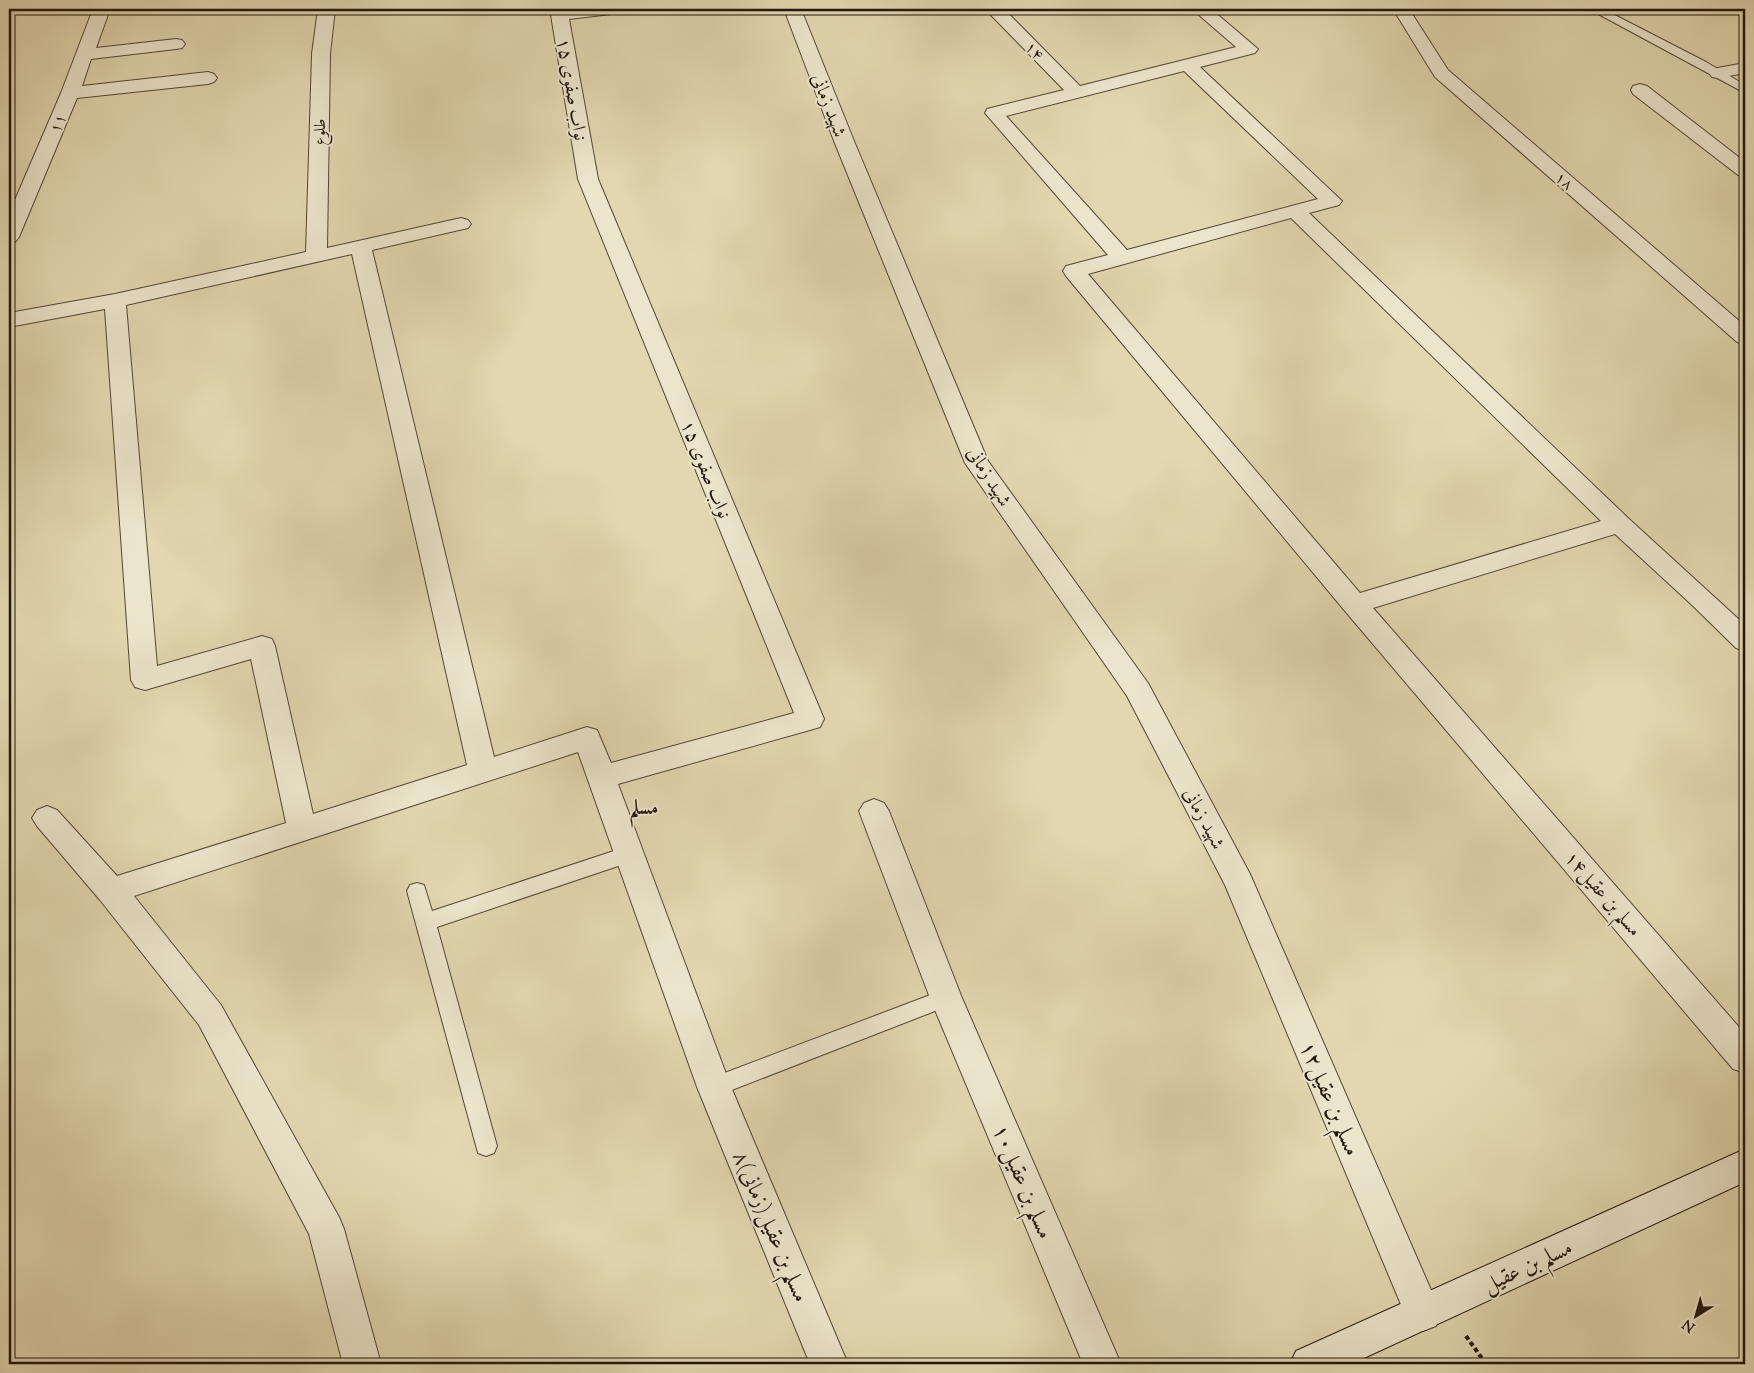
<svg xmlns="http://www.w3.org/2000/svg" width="1754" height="1373" viewBox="0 0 1754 1373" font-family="'Sorts Mill Goudy',Amiri,serif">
  <rect width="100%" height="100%" fill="#e1d7b0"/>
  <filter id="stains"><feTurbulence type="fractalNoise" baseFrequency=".004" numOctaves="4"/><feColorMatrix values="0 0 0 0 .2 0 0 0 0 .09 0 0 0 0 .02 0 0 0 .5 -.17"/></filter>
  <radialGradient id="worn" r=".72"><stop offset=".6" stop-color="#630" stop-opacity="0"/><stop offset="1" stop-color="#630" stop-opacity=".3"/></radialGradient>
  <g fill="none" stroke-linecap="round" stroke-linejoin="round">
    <!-- lane casing -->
    <g stroke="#524738" stroke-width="2">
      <g id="lane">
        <path d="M1589 9H1603L1706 62 1745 85V93Z"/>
        <path d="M629 846 636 848 639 854 636 860 437 927 497 1146 494 1153 486 1156 478 1153 407 891 410 885 417 883 424 885 432 911Z"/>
        <path d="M946 989 953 992 956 998 953 1004 714 1097 706 1094 703 1087 706 1080Z"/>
      </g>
    </g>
    <!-- street casing -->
    <g stroke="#524738" stroke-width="2">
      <g id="street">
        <path d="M93 9H110L96 48 176 39 182 40 185 44 182 48 176 49 91 59 82 86 208 72 214 74 217 78 214 82 208 84 77 98 19 237 16 241 9 243V214L61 93Z"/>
        <path d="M318 9H335L330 54 327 248 461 218 468 220 471 224 468 228 372 250 494 757 587 727 597 730 611 763 794 713 578 179 550 9H620L617 13 611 14 569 19 598 179 824 719 820 727 810 730 618 784 731 1087 848 1364H810L697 1087 578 752 134 896 221 1005 339 1217 344 1229 381 1364H343L309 1234 199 1025 100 900 37 826 32 818 37 810 47 806 57 810 117 876 286 823 251 659 145 690 135 687 131 680 105 309 9 327V313L115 294 306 252 312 54ZM352 254 467 765 313 814 275 646 272 639 262 636 157 666 126 305Z"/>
        <path d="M784 9H801L854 141 988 461 1148 683 1250 874 1441 1313 1436 1326 1423 1331 1410 1326 1225 885 1127 696 965 463 834 141Z"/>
        <path d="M985 9H1004L1080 86 1236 47 1192 9H1211L1258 49 1255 53 1200 67 1342 201 1339 205 1309 213 1628 518 1745 625V651L1736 648 1691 604 1615 534 1373 608 1745 1034V1073L1733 1069 1345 611 1066 276 1063 271 1066 266 1108 255 985 113 987 109 1064 90ZM1184 71 1318 199 1127 250 1006 116ZM1291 218 1601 521 1360 593 1088 274Z"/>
        <path d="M1393 9H1409L1448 70 1745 326V344L1737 342 1435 77Z"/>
        <path d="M1745 63V73L1718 78 1712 77 1709 73 1712 69Z"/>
        <path d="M1640 84 1647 86 1745 162V177L1738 175 1633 94 1631 90 1633 86Z"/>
        <path d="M874 799 884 803 889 811 962 998 1121 1364H1083L930 998 859 811 864 803Z"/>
      </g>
    </g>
    <!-- secondary casing -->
    <g stroke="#221710" stroke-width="2">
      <path id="secondary" d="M1745 1149V1182L1351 1364H1290L1296 1351Z"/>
    </g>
    <!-- path -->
    <path stroke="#221710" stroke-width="4" stroke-dasharray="4.5 3" stroke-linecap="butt" d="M1466 1336 1486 1364"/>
    <!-- lane -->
    <use href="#lane" fill="#ece5cc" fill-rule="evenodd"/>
    <!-- street -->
    <use href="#street" fill="#ece5cc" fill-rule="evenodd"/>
    <!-- secondary -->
    <use href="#secondary" fill="#ece5cc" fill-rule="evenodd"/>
  </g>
  <g text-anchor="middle" stroke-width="4" stroke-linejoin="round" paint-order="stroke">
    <!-- far-street labels -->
    <g font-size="16" fill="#221710" stroke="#ece5cc">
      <text transform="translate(1035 50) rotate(46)" y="6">۱۴</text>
      <text transform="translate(57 123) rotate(-67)" y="6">۱۱</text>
      <text transform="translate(319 132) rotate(-89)" y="6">طلوع</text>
      <text transform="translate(1565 180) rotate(41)" y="6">۱۸</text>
    </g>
    <!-- street labels -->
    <g font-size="19" fill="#221710" stroke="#ece5cc">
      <text transform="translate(573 89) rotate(80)" y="7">نواب صفوی ۱۵</text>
      <text transform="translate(830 105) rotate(69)" y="7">شهید زمانی</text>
      <text transform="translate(707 469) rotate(68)" y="7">نواب صفوی ۱۵</text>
      <text transform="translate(990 476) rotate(58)" y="7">شهید زمانی</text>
      <text transform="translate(1205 818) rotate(62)" y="7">شهید زمانی</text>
      <text transform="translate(1604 893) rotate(49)" y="7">مسلم بن عقیل۱۴</text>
    </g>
    <!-- neighbourhood labels -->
    <g font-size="20" font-weight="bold" fill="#221710" stroke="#ece5cc">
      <text x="644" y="814">مسلم</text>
    </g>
    <!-- near-street labels -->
    <g font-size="22" fill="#221710" stroke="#ece5cc">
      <text transform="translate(1331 1098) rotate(67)" y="8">مسلم بن عقیل۱۲</text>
      <text transform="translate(1024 1181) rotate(67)" y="8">مسلم بن عقیل۱۰</text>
      <text transform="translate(772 1226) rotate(67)" y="8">۸مسلم بن عقیل(زمانی)</text>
      <text transform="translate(1527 1265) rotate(-25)" y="8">مسلم بن عقیل</text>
    </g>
  </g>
  <!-- margin -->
  <rect width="1754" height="1373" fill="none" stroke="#e1d7b0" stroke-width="30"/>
  <rect x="10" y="10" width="1734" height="1353" fill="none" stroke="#221710" stroke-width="2.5"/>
  <rect x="15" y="15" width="1724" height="1343" fill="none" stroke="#221710"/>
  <!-- north arrow -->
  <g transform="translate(1696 1316) rotate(217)" stroke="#ece5cc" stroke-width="4" paint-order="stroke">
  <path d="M0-4L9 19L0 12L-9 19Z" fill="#221710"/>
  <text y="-8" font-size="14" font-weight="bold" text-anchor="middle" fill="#221710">N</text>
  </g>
  <rect width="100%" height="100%" filter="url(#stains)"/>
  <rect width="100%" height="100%" fill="url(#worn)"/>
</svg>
